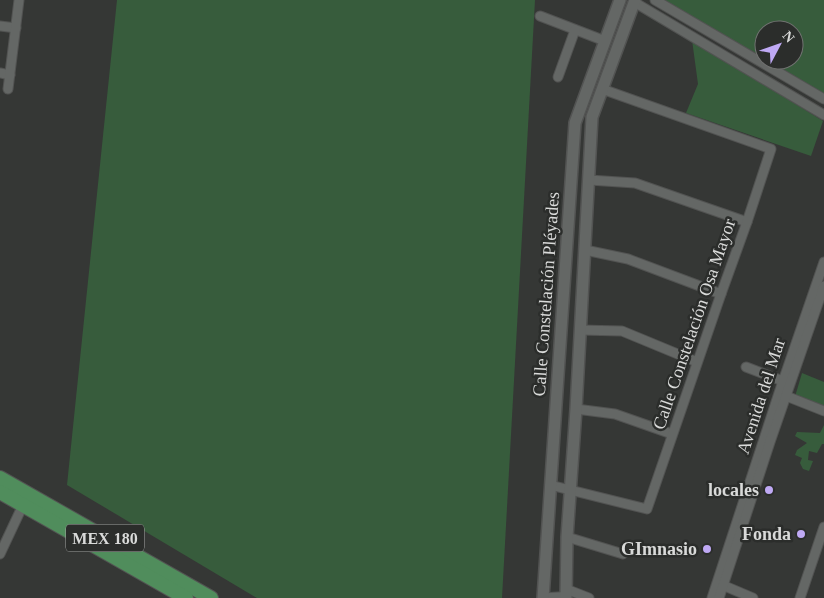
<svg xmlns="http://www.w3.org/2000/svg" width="824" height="598" viewBox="0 0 824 598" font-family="Georgia,serif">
  <rect width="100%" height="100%" fill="#353735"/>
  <!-- green -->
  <g fill="#375c3c">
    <path d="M117 0H535L502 598H257L67 485Z"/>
    <path d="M663 0H824V95L765 60H794V30H764V60Z"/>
    <path d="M692 40 823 121 811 156 686 113 698 84Z"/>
    <path d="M802 373 824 382V411L794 400Z"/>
    <path d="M824 425V444H822L817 453 809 451 808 460 813 461 809 471 803 469 800 463 802 458 795 455 797 450 807 443 795 436 797 432 820 433Z"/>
  </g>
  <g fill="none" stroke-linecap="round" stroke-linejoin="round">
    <!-- minor casing -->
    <g stroke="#525352" stroke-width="11">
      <g id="minor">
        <path d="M655 0 824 99"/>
        <path d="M634 2 824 115"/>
        <path d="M540 16 605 41"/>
        <path d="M0 26 16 28"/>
        <path d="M0 73 10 75"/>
        <path d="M558 77 575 30"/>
        <path d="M8 89 19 0"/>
        <path d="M589 180 635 183 747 222"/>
        <path d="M585 250 628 259 721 294"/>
        <path d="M580 330 622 331 697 362"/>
        <path d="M746 367 788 383"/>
        <path d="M781 394 824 411"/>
        <path d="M576 409 615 414 672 434"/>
        <path d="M550 485 647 509 721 294 747 222 771 149 602 89"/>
        <path d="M567 537 623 554"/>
        <path d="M0 554 23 505"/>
        <path d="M720 584 753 598"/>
        <path d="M566 589 589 598"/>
        <path d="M712 598 779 393 824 262"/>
        <path d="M719 598 770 442 824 286"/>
        <path d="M800 598 824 527"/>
      </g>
    </g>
    <!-- tertiary casing -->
    <g stroke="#525352" stroke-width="12">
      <path id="tertiary" d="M550 598 566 597"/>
    </g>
    <!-- secondary casing -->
    <g stroke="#525352" stroke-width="14">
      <g id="secondary">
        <path d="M543 598 575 123 620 0"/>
        <path d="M566 598 567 537 576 409 592 117 635 0"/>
      </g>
    </g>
    <!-- primary casing -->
    <g stroke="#525352" stroke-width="16">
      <g id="primary">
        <path d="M0 478 211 598"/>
        <path d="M0 492 186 598"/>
      </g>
    </g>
    <!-- minor -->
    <use href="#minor" stroke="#646765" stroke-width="9"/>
    <!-- tertiary -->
    <use href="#tertiary" stroke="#646765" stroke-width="10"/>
    <!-- secondary -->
    <use href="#secondary" stroke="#646765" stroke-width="11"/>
    <!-- primary -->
    <use href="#primary" stroke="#508d5c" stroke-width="14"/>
  </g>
  <!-- markers -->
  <g fill="#bfa9f4" stroke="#2b2d2b" stroke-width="2">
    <circle cx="769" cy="490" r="5"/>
    <circle cx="801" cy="534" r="5"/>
    <circle cx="707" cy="549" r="5"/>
  </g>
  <g text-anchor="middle" stroke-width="5" stroke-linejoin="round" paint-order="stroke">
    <!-- shield labels -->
    <rect fill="#2b2d2b" stroke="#a5a6a5" stroke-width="1" x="66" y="524.5" width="78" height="27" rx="4"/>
    <g font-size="16" font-weight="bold" fill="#d9dad9">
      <text x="105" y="544">MEX 180</text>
    </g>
    <!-- street labels -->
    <g font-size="18" fill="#d9dad9" stroke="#2b2d2b">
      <text transform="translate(546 294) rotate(-86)" y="6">Calle Constelación Pléyades</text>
      <text transform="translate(694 324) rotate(-71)" y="6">Calle Constelación Osa Mayor</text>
      <text transform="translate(761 396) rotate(-72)" y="6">Avenida del Mar</text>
    </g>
    <!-- poi labels -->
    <g font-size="18" font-weight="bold" fill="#d9dad9" stroke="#2b2d2b" text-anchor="end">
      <text x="759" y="496">locales</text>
      <text x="791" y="540">Fonda</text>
      <text x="697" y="555">GImnasio</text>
    </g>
  </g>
  <!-- north arrow -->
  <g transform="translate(779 45) rotate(49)"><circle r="24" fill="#2b2d2b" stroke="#717271"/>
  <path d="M0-4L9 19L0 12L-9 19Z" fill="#bfa9f4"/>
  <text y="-8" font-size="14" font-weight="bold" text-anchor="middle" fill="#d9dad9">N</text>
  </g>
</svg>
